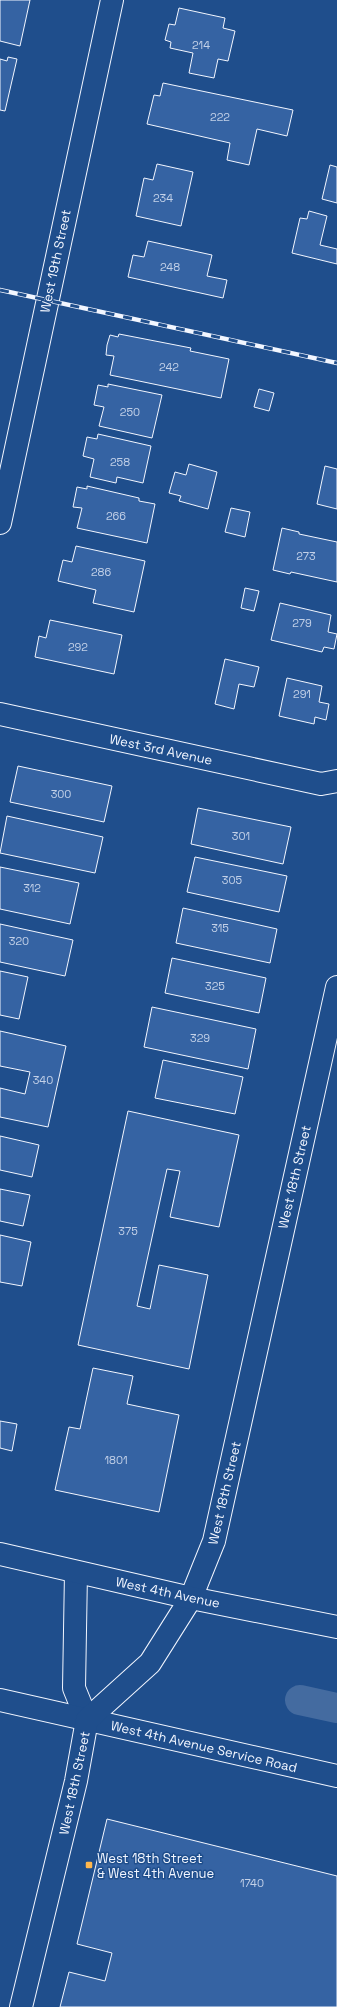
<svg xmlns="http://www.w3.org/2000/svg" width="337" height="2007" viewBox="0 0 337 2007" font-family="'Space Grotesk',sans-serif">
  <rect width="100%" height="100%" fill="#1f4e8c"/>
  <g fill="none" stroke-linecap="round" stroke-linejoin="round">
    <!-- canal -->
    <path stroke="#446ba0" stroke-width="30" d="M300 1700 337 1708"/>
  </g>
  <!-- building -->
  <g fill="#3563a3" stroke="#f2f6ff">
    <path d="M0 0H30L20 46 0 41Z"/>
    <path d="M179 8 225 18 223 28 235 31 228 61 218 59 214 78 189 73 193 53 170 48 171 42 165 40 169 24 175 25Z"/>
    <path d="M8 57 17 59 5 111 0 110V59L7 61Z"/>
    <path d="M163 83 293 110 287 136 257 129 249 165 227 160 230 143 147 124 154 95 160 96Z"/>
    <path d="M157 164 193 172 181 226 136 216 144 178 153 180Z"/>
    <path d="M330 165 337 167V203L322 199Z"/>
    <path d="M309 211 327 216 320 245 337 249V264L292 253 300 218 307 219Z"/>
    <path d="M148 241 212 255 207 276 227 280 223 298 128 277 133 255 144 257Z"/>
    <path d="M119 334 191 348 190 351 229 359 221 398 110 375 114 356 106 355 107 345 110 335 118 337Z"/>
    <path d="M108 384 162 395 152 438 99 426 104 407 94 405 98 385 108 387Z"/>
    <path d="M259 389 274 393 269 411 254 407Z"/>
    <path d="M98 434 151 446 143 483 117 477 116 483 90 477 94 459 83 456 87 437 97 439Z"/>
    <path d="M189 464 217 472 208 509 179 501 181 496 169 493 175 472 186 475Z"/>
    <path d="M325 466 337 469V509L317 504Z"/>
    <path d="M87 486 139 498V501L155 504 147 543 77 528 82 508 73 507 77 487 87 489Z"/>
    <path d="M231 508 250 512 245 537 225 532Z"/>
    <path d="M282 528 299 532V534L337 542V582L291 572 290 574 273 570Z"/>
    <path d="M76 546 145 561 134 612 93 603 96 590 58 581 63 560 72 562Z"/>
    <path d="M245 588 259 591 254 611 241 608Z"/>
    <path d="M280 603 331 615 328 632 337 634 334 649 324 647 322 652 271 640Z"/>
    <path d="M50 620 122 635 114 674 35 657 39 636 46 638Z"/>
    <path d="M225 659 259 667 254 687 239 684 234 709 215 704Z"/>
    <path d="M287 678 322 686 319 702 329 704 326 720 315 717 314 724 279 716Z"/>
    <path d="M18 766 112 786 104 822 10 802Z"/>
    <path d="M198 808 291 827 283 864 191 844Z"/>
    <path d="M7 816 103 837 95 873 0 853Z"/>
    <path d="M195 857 287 876 279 912 187 892Z"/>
    <path d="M0 867 79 883 70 924 0 909Z"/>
    <path d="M183 908 277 929 270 963 176 943Z"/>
    <path d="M0 924 73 940 65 976 0 962Z"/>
    <path d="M172 958 266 978 259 1013 165 993Z"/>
    <path d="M0 971 28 977 19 1019 0 1015Z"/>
    <path d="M152 1007 256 1029 248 1069 144 1047Z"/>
    <path d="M0 1031 66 1046 48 1127 0 1117V1088L25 1094 30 1072 0 1066Z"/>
    <path d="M163 1060 243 1077 235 1114 155 1098Z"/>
    <path d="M128 1111 239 1135 219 1227 170 1217 180 1171 167 1169 137 1306 150 1309 159 1265 208 1275 189 1369 78 1345Z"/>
    <path d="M0 1136 39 1145 32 1177 0 1170Z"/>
    <path d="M0 1189 30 1195 23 1226 0 1221Z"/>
    <path d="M0 1235 31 1242 22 1286 0 1282Z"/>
    <path d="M93 1368 133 1376 127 1404 179 1415 159 1512 55 1490 69 1427 80 1429Z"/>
    <path d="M0 1421 17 1424 12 1451 0 1448Z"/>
    <path d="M107 1819 337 1876V2007H60L69 1972 105 1981 112 1953 77 1944Z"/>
  </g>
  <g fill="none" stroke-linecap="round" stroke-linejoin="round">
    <!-- minor casing -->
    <g stroke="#f2f6ff" stroke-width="24">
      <g id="minor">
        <path d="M0 523 112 0"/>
        <path d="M0 714 321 784 337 781"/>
        <path d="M76 1572 74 1688 87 1720"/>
        <path d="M0 1700 337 1776"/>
        <path d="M21 2007 76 1781 87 1720 150 1663 191 1598 214 1541 337 987"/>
      </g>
    </g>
    <!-- primary casing -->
    <g stroke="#f2f6ff" stroke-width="24">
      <path id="primary" d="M0 1554 191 1598 337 1627"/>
    </g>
    <!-- minor -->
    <use href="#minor" stroke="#1f4e8c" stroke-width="22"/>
    <!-- primary -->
    <use href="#primary" stroke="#1f4e8c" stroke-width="22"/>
    <!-- rail casing -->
    <g stroke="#f2f6ff" stroke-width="4.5">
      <path id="rail" d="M0 290 337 363"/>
    </g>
    <!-- rail -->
    <use href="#rail" stroke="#1f4e8c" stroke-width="3" stroke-dasharray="9" stroke-linecap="butt"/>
  </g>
  <!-- markers -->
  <rect fill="#ffb74d" stroke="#1f4e8c" stroke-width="1.5" x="85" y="1861" width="8" height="8" rx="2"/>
  <g text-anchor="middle" stroke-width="3" stroke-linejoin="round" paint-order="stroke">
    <!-- number labels -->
    <g font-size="11" fill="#c3d1e8">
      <text x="201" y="49">214</text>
      <text x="220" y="121">222</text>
      <text x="163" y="202">234</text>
      <text x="170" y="271">248</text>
      <text x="169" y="371">242</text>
      <text x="130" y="416">250</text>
      <text x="120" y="466">258</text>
      <text x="116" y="520">266</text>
      <text x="306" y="560">273</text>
      <text x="101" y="576">286</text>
      <text x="302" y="627">279</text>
      <text x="78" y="651">292</text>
      <text x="302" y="698">291</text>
      <text x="61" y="798">300</text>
      <text x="241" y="840">301</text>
      <text x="232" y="884">305</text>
      <text x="32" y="892">312</text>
      <text x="220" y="932">315</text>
      <text x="19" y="945">320</text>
      <text x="215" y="990">325</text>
      <text x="200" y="1042">329</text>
      <text x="43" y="1084">340</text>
      <text x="128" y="1235">375</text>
      <text x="116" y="1464">1801</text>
      <text x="252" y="1887">1740</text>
    </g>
    <!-- street labels -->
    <g font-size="13" fill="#f2f6ff" stroke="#1f4e8c">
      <text transform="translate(55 261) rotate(-78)" y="5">West 19th Street</text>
      <text transform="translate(161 749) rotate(12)" y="5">West 3rd Avenue</text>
      <text transform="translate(294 1177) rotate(-77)" y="5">West 18th Street</text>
      <text transform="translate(224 1493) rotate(-77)" y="5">West 18th Street</text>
      <text transform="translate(168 1592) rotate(12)" y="5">West 4th Avenue</text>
      <text transform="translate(204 1746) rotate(13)" y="5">West 4th Avenue Service Road</text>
      <text transform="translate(74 1783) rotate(-78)" y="5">West 18th Street</text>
    </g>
    <!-- poi labels -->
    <g font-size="13" fill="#f2f6ff" stroke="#1f4e8c" text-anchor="start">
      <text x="97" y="1863">West 18th Street<tspan x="97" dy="15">&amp; West 4th Avenue</tspan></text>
    </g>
  </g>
</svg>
